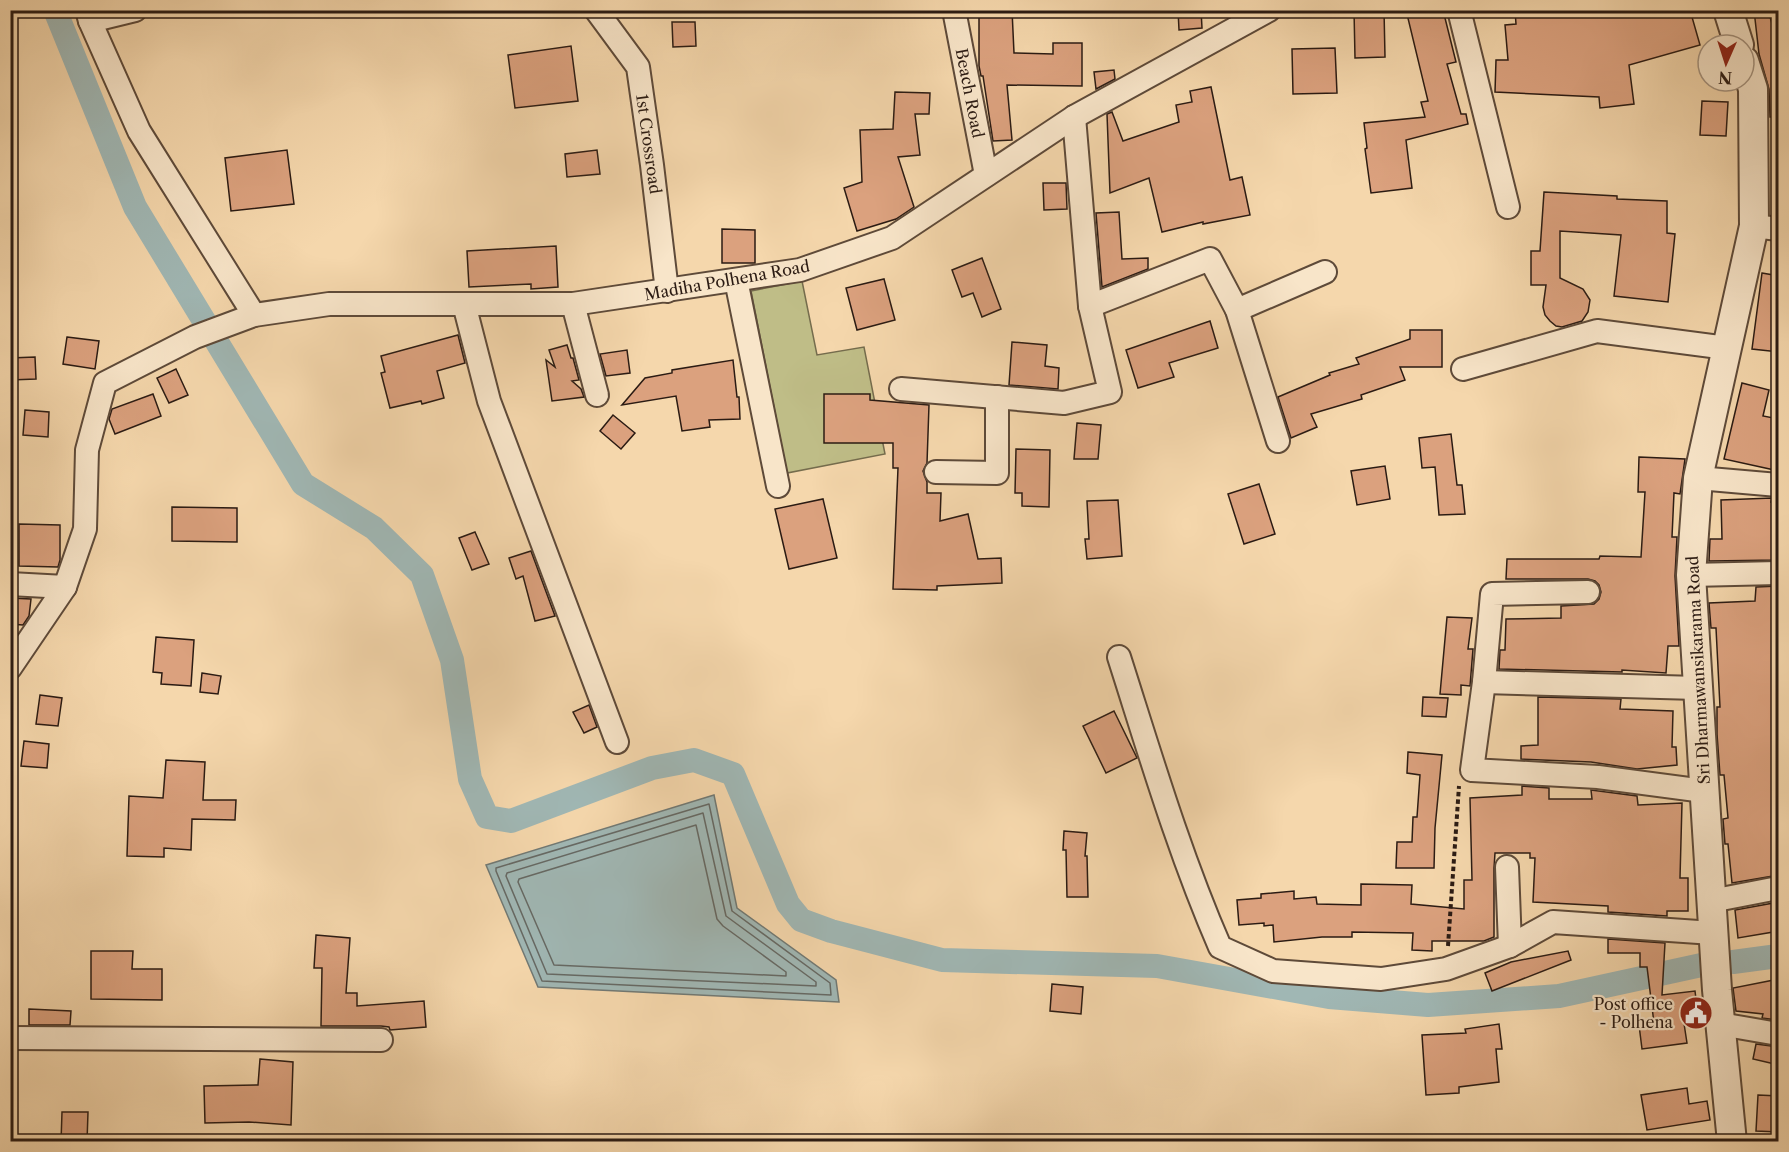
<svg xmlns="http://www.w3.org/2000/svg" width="1789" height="1152" viewBox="0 0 1789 1152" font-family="'Libre Caslon Text',serif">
  <rect width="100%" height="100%" fill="#f5d7ac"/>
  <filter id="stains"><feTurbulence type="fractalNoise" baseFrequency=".00333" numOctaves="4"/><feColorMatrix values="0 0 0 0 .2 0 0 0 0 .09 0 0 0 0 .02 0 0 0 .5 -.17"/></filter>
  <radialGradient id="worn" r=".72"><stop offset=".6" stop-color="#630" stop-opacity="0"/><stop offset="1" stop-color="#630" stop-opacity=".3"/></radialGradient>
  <!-- green -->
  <path fill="#bfbd87" stroke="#756c4d" stroke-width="1.5" d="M802 281 817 355 864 347 885 454 787 473 751 291Z"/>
  <!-- water -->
  <path fill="#a0b7b4" stroke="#717974" stroke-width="1.5" d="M714 795 737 908 836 980 839 1002 538 987 486 865Z"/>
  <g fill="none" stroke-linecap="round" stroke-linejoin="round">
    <!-- shore -->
    <g stroke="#666964" stroke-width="1.5">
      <path d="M709 804 732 911 830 983 831 995 542 981 496 871V868Z"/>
      <path d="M703 813 726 916 816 982V986L547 974 506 876 507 873Z"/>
      <path d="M696 825 717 919 723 926 786 972V976L554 965 518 882 519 879Z"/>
    </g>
    <!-- canal -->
    <g stroke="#a0b7b4" stroke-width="24">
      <path d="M55 10 135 207 303 484 374 528 422 575 452 660 470 779 487 817 511 821 652 768 694 760 733 774 788 904 801 920 831 931 942 960 1157 966 1329 997 1428 1005 1559 996 1706 964"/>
      <path d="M1733 962 1778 956"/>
    </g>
  </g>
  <!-- building -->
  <g fill="#dba17e" stroke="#2b1b13" stroke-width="1.5">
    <path d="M979 10H1012L1014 53 1053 54V43H1082V86L1007 85 1012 140 993 141 983 76H981L979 66Z"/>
    <path d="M1178 10H1201L1202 28 1179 30Z"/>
    <path d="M1354 10H1384L1385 57 1355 58Z"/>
    <path d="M1406 10H1443L1456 62 1447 64 1461 114H1466L1468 124 1406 140 1412 188 1371 193 1365 149 1367 148 1364 123 1425 117 1421 102 1428 101Z"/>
    <path d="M1515 10H1690L1700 45 1629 65 1634 104 1600 108 1599 97 1495 92 1496 60H1508L1505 25 1516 24Z"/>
    <path d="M1754 10H1768L1779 48V117H1770L1769 89 1759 54Z"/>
    <path d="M672 22H695L696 46 673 47Z"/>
    <path d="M571 46 578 101 515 108 508 55Z"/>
    <path d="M1335 48 1337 93 1293 94 1292 49Z"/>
    <path d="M1114 70 1115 79 1096 89 1094 72Z"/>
    <path d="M1211 87 1230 180 1242 177 1250 215 1203 224V222L1162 232 1149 178 1110 193 1107 114 1112 112 1123 141 1179 122 1176 105 1192 102 1190 91Z"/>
    <path d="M895 92 930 93 929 114H915L920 155 898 157 914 207 896 219 857 231 844 188 862 182 860 130 893 129Z"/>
    <path d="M1702 101 1728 102 1726 136 1700 135Z"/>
    <path d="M287 150 294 204 231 211 225 158Z"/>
    <path d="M597 150 600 174 567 177 565 154Z"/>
    <path d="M1043 183H1066L1067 209 1044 210Z"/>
    <path d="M1544 192 1617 196V199L1667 201V233L1675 234 1668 302 1614 296 1621 235 1560 231V278L1583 289 1590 300 1588 312 1582 321 1562 327 1556 326 1550 321 1545 315 1543 307 1546 285H1531V251H1540Z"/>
    <path d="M1119 212 1122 259 1148 258V269L1102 287 1096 213Z"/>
    <path d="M722 229 755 230V263H722Z"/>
    <path d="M556 246 558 287 531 289V284L469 287 467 251Z"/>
    <path d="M982 258 1001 309 982 317 973 293 962 297 952 270Z"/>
    <path d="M1762 273 1779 276V352L1752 349Z"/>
    <path d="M884 279 895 320 857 330 846 288Z"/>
    <path d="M1210 321 1218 348 1169 363 1174 377 1138 388 1126 350Z"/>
    <path d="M1410 330H1442V367H1400L1405 380 1361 395 1362 399 1311 414 1317 427 1291 438 1278 397 1330 375 1329 373 1359 364 1356 358 1410 339Z"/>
    <path d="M458 335 465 363 437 371 444 398 422 404 421 401 390 408 381 373 385 372 381 356Z"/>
    <path d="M67 337 99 341 95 369 63 364Z"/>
    <path d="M1012 342 1047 345 1045 366 1059 368 1058 389 1009 385Z"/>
    <path d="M567 345 571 358H573L579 380 572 381 581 389 584 397 552 401 546 360 555 367 549 350Z"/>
    <path d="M627 350 630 373 606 376 600 354Z"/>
    <path d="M35 357 36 379 10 380V358Z"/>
    <path d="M733 360 737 397H739L740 419 709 420 710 427 682 431 676 396 622 405 645 378 672 373V370Z"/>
    <path d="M176 369 188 395 169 403 157 378Z"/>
    <path d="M1742 383 1769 390 1763 416 1779 419V471L1724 459Z"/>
    <path d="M153 394 161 416 115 434 109 419 112 409Z"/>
    <path d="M824 394H870V400L929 405 927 463 923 471 927 482V493H941L940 521 968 514 978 559 1001 558 1002 583 937 586V590L893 589 898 468H893V443H824Z"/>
    <path d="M25 410 49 412 48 437 23 435Z"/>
    <path d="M613 415 635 433 621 449 600 431Z"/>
    <path d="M1077 423 1101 425 1098 459H1074Z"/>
    <path d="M1451 434 1457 485H1462L1465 514 1439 515 1435 467 1422 468 1419 438Z"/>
    <path d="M1016 449 1050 450 1049 507 1022 506V493H1015Z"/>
    <path d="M1639 457 1685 459 1680 494 1674 493 1672 537H1677L1675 576 1679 646H1668L1666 673 1622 670V672L1499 669 1500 650H1505L1506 619 1561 618V606L1594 604 1599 599 1601 592 1599 585 1595 581 1588 579H1506L1507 559H1599L1600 556 1641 557 1645 492H1638Z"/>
    <path d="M1385 466 1390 499 1357 505 1351 471Z"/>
    <path d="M1259 484 1275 534 1244 544 1228 494Z"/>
    <path d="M1772 498 1771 502 1779 503V560L1709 561 1710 539H1722L1721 500Z"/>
    <path d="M823 499 837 558 789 569 775 509Z"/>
    <path d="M1118 500 1122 556 1087 559 1085 539H1089L1087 501Z"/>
    <path d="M172 507 237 508V542L172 541Z"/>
    <path d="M19 524 60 525V560L58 567 19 566Z"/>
    <path d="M475 532 489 564 472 570 459 538Z"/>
    <path d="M531 551 555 616 535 621 523 576 516 579 509 558Z"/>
    <path d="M1779 586 1776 635H1779V875L1732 883 1728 844H1725L1723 819 1728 818 1724 775H1720L1717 734V707H1720L1716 628H1711L1709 603 1755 601 1756 587Z"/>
    <path d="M10 598 31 599 29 616 23 625 10 624Z"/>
    <path d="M1447 617 1472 618 1468 649H1473L1470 686 1461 685V695L1440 694Z"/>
    <path d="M156 637 194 640 191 686 161 684 162 673 153 672Z"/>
    <path d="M202 673 221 676 218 694 200 692Z"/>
    <path d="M40 695 62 698 58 726 36 724Z"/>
    <path d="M1423 697 1448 698 1446 717 1422 716Z"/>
    <path d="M1538 697 1621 699 1620 709 1673 711 1672 747H1676L1677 765 1637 769 1591 762 1521 759V746L1538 745Z"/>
    <path d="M589 705 597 727 584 733 573 712Z"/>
    <path d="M1114 711 1137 758 1106 773 1083 726Z"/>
    <path d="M24 741 49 744 47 768 21 766Z"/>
    <path d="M1408 752 1442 755 1435 828 1434 868H1396L1397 842H1412L1413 817H1417L1420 775 1407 773Z"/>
    <path d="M166 760 205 762 203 800H236L235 820 192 819 191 850 164 848V857L127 856 129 796 163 798Z"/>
    <path d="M1522 786 1549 788V799H1592L1591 790 1637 796 1638 805 1682 803 1680 878H1688V911H1667V916L1608 912V906L1533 902 1535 858H1530V853H1495L1494 868V937L1484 941H1432V951L1412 950 1413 933 1352 932V937H1322L1274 942 1273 925 1264 926V923L1239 925 1237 900 1261 898V894L1294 891V899L1316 897 1317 904 1361 905V884L1412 885 1411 904 1464 909V880H1472L1470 798 1522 795Z"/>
    <path d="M1064 831 1087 833 1085 856H1087L1088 897H1067L1066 850H1063Z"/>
    <path d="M1779 902V931L1738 938 1735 910Z"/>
    <path d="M316 935 350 938 346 993H357V1006L424 1001 426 1027 390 1030 389 1027 381 1026H321L322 968H314Z"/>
    <path d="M1608 939 1665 943 1662 995 1695 991 1698 1015 1683 1017 1687 1043 1642 1049 1639 1025 1654 1023 1647 967H1640V953H1608Z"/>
    <path d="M91 951H133L132 969H162V1000L91 999Z"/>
    <path d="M1568 951 1571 960 1492 991 1485 973 1511 962Z"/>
    <path d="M1779 979 1777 1020 1762 1018 1763 1014 1736 1011 1733 988Z"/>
    <path d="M1052 984 1083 987 1081 1014 1050 1011Z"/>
    <path d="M29 1009 71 1011 70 1025H29Z"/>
    <path d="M1499 1024 1502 1049H1496L1499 1082 1459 1087V1093L1426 1095 1422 1035 1466 1033 1465 1029Z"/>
    <path d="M1756 1044 1779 1047V1065L1753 1059Z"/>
    <path d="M260 1059 293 1062 291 1125 249 1122 205 1123 204 1086 258 1085Z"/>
    <path d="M1687 1088 1689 1104 1707 1101 1710 1120 1647 1130 1641 1095Z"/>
    <path d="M1758 1095 1779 1096V1132L1756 1131Z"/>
    <path d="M62 1112H88L87 1142H61Z"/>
  </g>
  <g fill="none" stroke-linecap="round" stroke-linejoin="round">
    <!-- minor casing -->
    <g stroke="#5e4a39" stroke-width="26">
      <g id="minor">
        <path d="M87 10 90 21 139 131 254 315"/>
        <path d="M596 10 638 67 652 165 667 291"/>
        <path d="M954 10 986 175"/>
        <path d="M1459 10 1508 207"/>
        <path d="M90 21 135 10"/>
        <path d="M1754 226 1778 229"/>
        <path d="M736 280 778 486"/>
        <path d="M464 304 489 401 617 742"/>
        <path d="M573 304 597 395"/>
        <path d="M1090 306 1210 259 1237 310 1278 441"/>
        <path d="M1237 310 1325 272"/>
        <path d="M1463 369 1597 331 1727 348"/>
        <path d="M901 389 1064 403 1110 392 1090 306 1074 117"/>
        <path d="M936 472 997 473V397"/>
        <path d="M1698 478 1778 485"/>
        <path d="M1691 575 1778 573"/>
        <path d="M10 584 65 587"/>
        <path d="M1588 592 1492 594 1484 682 1472 770 1598 777 1704 791"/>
        <path d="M1119 657C1150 754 1179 853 1220 947L1273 971 1381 979 1446 969 1510 946 1553 922 1713 933"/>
        <path d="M10 668 65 587 85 529 87 450 105 383 195 337 254 315 329 304H573L800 270 892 238 1074 117 1269 10"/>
        <path d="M1484 682 1697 688"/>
        <path d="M1507 867 1510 946"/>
        <path d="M1711 901 1778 888"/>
        <path d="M1720 1024 1778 1034"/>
        <path d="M10 1038 381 1040"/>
      </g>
    </g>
    <!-- tertiary casing -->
    <g stroke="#5e4a39" stroke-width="32">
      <g id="tertiary">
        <path d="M1728 10 1739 45"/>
        <path d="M1732 1142 1717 990 1691 575 1698 478 1754 226 1753 89 1744 61"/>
      </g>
    </g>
    <!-- path -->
    <path stroke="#2b1b13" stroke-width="4" stroke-dasharray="4.5 3" stroke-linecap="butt" d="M1448 946 1459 786"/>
    <!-- minor -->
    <use href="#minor" stroke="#f8e5c9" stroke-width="22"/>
    <!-- tertiary -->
    <use href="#tertiary" stroke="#f8e5c9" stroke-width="28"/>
  </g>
  <!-- icons -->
  <defs>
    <g id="civic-disc" transform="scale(1.725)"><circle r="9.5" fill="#8f2418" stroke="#f8e5c9"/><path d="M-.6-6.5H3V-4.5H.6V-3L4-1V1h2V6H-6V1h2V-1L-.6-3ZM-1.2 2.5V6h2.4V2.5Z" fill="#fff"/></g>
  </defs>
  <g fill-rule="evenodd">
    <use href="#civic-disc" x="1696" y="1013"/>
  </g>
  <g text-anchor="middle" stroke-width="4.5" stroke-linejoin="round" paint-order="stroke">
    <!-- street labels -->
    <g font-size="16" fill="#2b1b13" stroke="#f8e5c9">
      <text transform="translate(970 93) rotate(79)" y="6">Beach Road</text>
      <text transform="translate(649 144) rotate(82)" y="6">1st Crossroad</text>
      <text transform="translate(727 280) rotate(-10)" y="6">Madiha Polhena Road</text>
      <text transform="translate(1698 670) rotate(-93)" y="6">Sri Dharmawansikarama Road</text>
    </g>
    <!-- poi labels -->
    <g font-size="16" fill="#2b1b13" stroke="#f8e5c9" text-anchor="end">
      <text x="1673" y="1010">Post office<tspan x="1673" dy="18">- Polhena</tspan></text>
    </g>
  </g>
  <!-- margin -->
  <rect width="1789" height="1152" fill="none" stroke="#f5d7ac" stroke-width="36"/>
  <rect x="12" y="12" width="1765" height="1128" fill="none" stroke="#2b1b13" stroke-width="3"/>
  <rect x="18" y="18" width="1753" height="1116" fill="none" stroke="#2b1b13" stroke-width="1.5"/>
  <!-- north arrow -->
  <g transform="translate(1726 63) rotate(183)"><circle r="28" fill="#f8e5c9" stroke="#a69480" stroke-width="1.5"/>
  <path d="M0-4.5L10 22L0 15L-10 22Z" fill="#8f2418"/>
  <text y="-9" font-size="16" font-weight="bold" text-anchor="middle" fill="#2b1b13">N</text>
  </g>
  <rect width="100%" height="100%" filter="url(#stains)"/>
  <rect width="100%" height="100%" fill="url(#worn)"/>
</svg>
